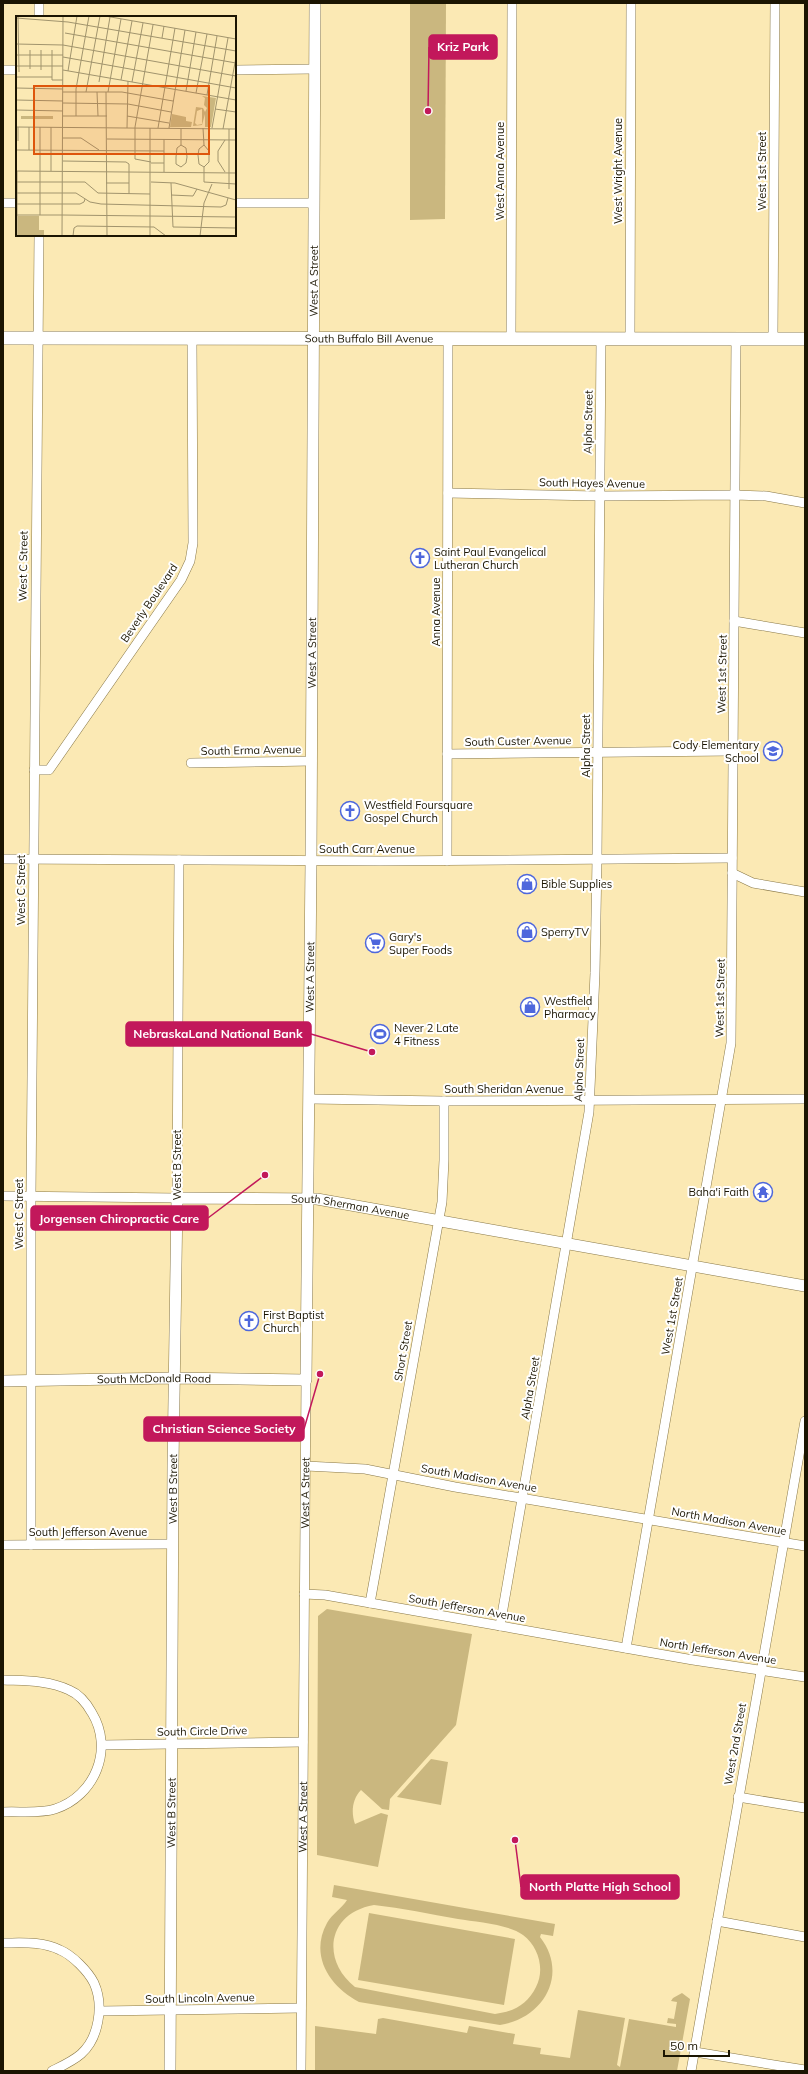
<svg xmlns="http://www.w3.org/2000/svg" width="808" height="2074" viewBox="0 0 808 2074" font-family="Mulish,sans-serif">
  <rect width="100%" height="100%" fill="#fbe9b4"/>
  <!-- green -->
  <g fill="#cab77f" fill-rule="evenodd">
    <path d="M410 3H446L445 219 410 220Z"/>
    <path d="M327 1609 472 1634 456 1725 390 1799 389 1810 382 1809 361 1790C352 1799 351 1813 355 1824L381 1813 388 1815 378 1867 317 1855 318 1616Z"/>
    <path d="M431 1759 448 1762 441 1805 397 1797Z"/>
    <path d="M334 1885 555 1924 553 1936 541 1934 540 1937C569 1974 544 2018 500 2025L359 2002C330 1987 309 1956 327 1923 332 1914 342 1908 347 1900L332 1897ZM374 1905C402 1908 430 1914 458 1919 476 1922 508 1924 523 1935 539 1947 545 1970 536 1987 528 2004 513 2012 495 2014L355 1987C321 1960 327 1913 374 1905Z"/>
    <path d="M369 1913 515 1939 504 2005 358 1980Z"/>
    <path d="M682 1993 690 1999 677 2071H315V2026L376 2034 378 2019 383 2018 467 2033 469 2026 515 2034 513 2044 541 2048 540 2054 570 2058 578 2010 625 2018 617 2065 620 2067 629 2019 676 2027V2024L667 2023 668 2018 674 2019 677 2002 671 2001 673 1998Z"/>
  </g>
  <g fill="none" stroke-linecap="round" stroke-linejoin="round">
    <!-- minor casing -->
    <g stroke="#897847" stroke-width="10">
      <g id="minor">
        <path d="M39 17V3"/>
        <path d="M3 70H17"/>
        <path d="M235 70 314 69"/>
        <path d="M3 203H17"/>
        <path d="M235 203H314"/>
        <path d="M511 339 512 3"/>
        <path d="M630 339 631 3"/>
        <path d="M773 339 775 3"/>
        <path d="M448 493 599 496 735 495 766 496 805 503"/>
        <path d="M734 621 805 633"/>
        <path d="M447 754 733 751"/>
        <path d="M191 763 312 761"/>
        <path d="M34 770H49L181 580 190 561 193 543 192 339"/>
        <path d="M3 859 380 861 732 858"/>
        <path d="M447 861 448 339"/>
        <path d="M732 873 753 883 805 892"/>
        <path d="M310 1099 444 1101 805 1099"/>
        <path d="M3 1196 177 1198 179 860"/>
        <path d="M306 1466 365 1469 455 1487 805 1546"/>
        <path d="M3 1545 173 1544"/>
        <path d="M31 1545V1197L39 235"/>
        <path d="M304 1594 325 1595 693 1660 805 1677"/>
        <path d="M370 1603 442 1202 444 1160V1101"/>
        <path d="M500 1626 589 1112 595 973 597 859 601 339"/>
        <path d="M626 1648 731 1043 736 339"/>
        <path d="M3 1680C25 1681 48 1680 69 1690 79 1694 87 1704 92 1713 114 1749 95 1796 55 1809 39 1814 19 1811 3 1812"/>
        <path d="M102 1745 303 1742"/>
        <path d="M738 1797 805 1808"/>
        <path d="M717 1921 805 1937"/>
        <path d="M3 1943C22 1943 42 1941 60 1950 72 1955 88 1971 94 1983 104 2005 99 2038 81 2054 73 2061 62 2066 52 2071"/>
        <path d="M100 2011 301 2008"/>
        <path d="M695 2052 805 2070"/>
        <path id="s1" d="M301 2071 306 1380"/>
        <path d="M691 2071 805 1421"/>
      </g>
    </g>
    <!-- tertiary casing -->
    <g stroke="#897847" stroke-width="12">
      <g id="tertiary">
        <path id="s2" d="M3 1381 174 1378 306 1380 311 861 315 3"/>
        <path id="s3" d="M170 2071 173 1465 177 1198 317 1199 805 1286"/>
      </g>
    </g>
    <!-- secondary casing -->
    <g stroke="#897847" stroke-width="14">
      <g id="secondary">
        <path id="s4" d="M3 338 805 339"/>
      </g>
    </g>
    <!-- minor -->
    <use href="#minor" stroke="#fff" stroke-width="9"/>
    <!-- tertiary -->
    <use href="#tertiary" stroke="#fff" stroke-width="11"/>
    <!-- secondary -->
    <use href="#secondary" stroke="#fff" stroke-width="13"/>
  </g>
  <!-- icons -->
  <defs>
    <g id="church-ring" transform="scale(1)"><circle r="9.5" fill="#fff" stroke="#4e67dc" stroke-width="1.5"/><path d="M-1.2-6h2.4v3.5h3.3v2.4h-3.3V6h-2.4V-.1h-3.3v-2.4h3.3Z" fill="#4e67dc"/></g>
    <g id="school-ring" transform="scale(1)"><circle r="9.5" fill="#fff" stroke="#4e67dc" stroke-width="1.5"/><path d="M0-5L7-2L0 1L-7-2ZM-4 1L0 2.5L4 1V4Q0 6-4 4Z" fill="#4e67dc"/></g>
    <g id="shop-ring" transform="scale(1)"><circle r="9.5" fill="#fff" stroke="#4e67dc" stroke-width="1.5"/><path d="M-5-2.5h2.3a2.7 3.5 0 0 1 5.4 0H5L5.5 6h-11ZM-1.5-2.5h3a1.5 2.3 0 0 0-3 0Z" fill="#4e67dc"/></g>
    <g id="supermarket-ring" transform="scale(1)"><circle r="9.5" fill="#fff" stroke="#4e67dc" stroke-width="1.5"/><path d="M-6-5.5h2.5l.6 2H6L4.5 2H-2.5L-4.4-4H-6ZM-1.5 3.2a1.3 1.3 0 1 0 .1 0ZM3 3.2a1.3 1.3 0 1 0 .1 0Z" fill="#4e67dc"/></g>
    <g id="stadium-ring" transform="scale(1)"><circle r="9.5" fill="#fff" stroke="#4e67dc" stroke-width="1.5"/><path d="M0-5a6.5 5 0 1 0 0 10a6.5 5 0 1 0 0-10ZM-3.5-1.8h7v3.6h-7Z" fill="#4e67dc"/></g>
    <g id="temple-ring" transform="scale(1)"><circle r="9.5" fill="#fff" stroke="#4e67dc" stroke-width="1.5"/><path d="M0-6L5-2H3V0L6.5 2.5H4V6H1.5V3h-3V6H-4V2.5H-6.5L-3 0V-2H-5Z" fill="#4e67dc"/></g>
  </defs>
  <g fill-rule="evenodd">
    <use href="#church-ring" x="420" y="558"/>
    <use href="#school-ring" x="773" y="751"/>
    <use href="#church-ring" x="350" y="811"/>
    <use href="#shop-ring" x="527" y="884"/>
    <use href="#shop-ring" x="527" y="932"/>
    <use href="#supermarket-ring" x="375" y="943"/>
    <use href="#shop-ring" x="530" y="1007"/>
    <use href="#stadium-ring" x="380" y="1034"/>
    <use href="#temple-ring" x="763" y="1192"/>
    <use href="#church-ring" x="249" y="1321"/>
  </g>
  <g text-anchor="middle" stroke-width="4" stroke-linejoin="round" paint-order="stroke">
    <!-- street labels -->
    <g font-size="11" fill="#1b1502" stroke="#fff">
      <text transform="translate(500 171) rotate(-90)" y="4">West Anna Avenue</text>
      <text transform="translate(618 171) rotate(-90)" y="4">West Wright Avenue</text>
      <text transform="translate(762 171) rotate(-90)" y="4">West 1st Street</text>
      <text dy="4" stroke="none"><textPath href="#s2" startOffset="1402">West A Street</textPath></text>
      <text dy="4" stroke="none"><textPath href="#s4" startOffset="366">South Buffalo Bill Avenue</textPath></text>
      <text transform="translate(588 422) rotate(-89)" y="4">Alpha Street</text>
      <text transform="translate(592 483) rotate(1)" y="4">South Hayes Avenue</text>
      <text transform="translate(23 566) rotate(-89)" y="4">West C Street</text>
      <text transform="translate(149 603) rotate(-56)" y="4">Beverly Boulevard</text>
      <text transform="translate(436 612) rotate(-90)" y="4">Anna Avenue</text>
      <text dy="4" stroke="none"><textPath href="#s2" startOffset="1030">West A Street</textPath></text>
      <text transform="translate(722 674) rotate(-89)" y="4">West 1st Street</text>
      <text transform="translate(518 741) rotate(-1)" y="4">South Custer Avenue</text>
      <text transform="translate(586 746) rotate(-90)" y="4">Alpha Street</text>
      <text transform="translate(251 750) rotate(-1)" y="4">South Erma Avenue</text>
      <text x="367" y="853">South Carr Avenue</text>
      <text transform="translate(21 890) rotate(-90)" y="4">West C Street</text>
      <text dy="4" stroke="none"><textPath href="#s2" startOffset="706">West A Street</textPath></text>
      <text transform="translate(720 998) rotate(-89)" y="4">West 1st Street</text>
      <text transform="translate(579 1070) rotate(-88)" y="4">Alpha Street</text>
      <text x="504" y="1093">South Sheridan Avenue</text>
      <text transform="translate(177 1165) rotate(-90)" y="4">West B Street</text>
      <text dy="4" stroke="none"><textPath href="#s3" startOffset="1047">South Sherman Avenue</textPath></text>
      <text transform="translate(19 1214) rotate(-90)" y="4">West C Street</text>
      <text transform="translate(672 1316) rotate(-80)" y="4">West 1st Street</text>
      <text transform="translate(403 1351) rotate(-80)" y="4">Short Street</text>
      <text dy="4" stroke="none"><textPath href="#s2" startOffset="151">South McDonald Road</textPath></text>
      <text transform="translate(530 1388) rotate(-80)" y="4">Alpha Street</text>
      <text transform="translate(479 1478) rotate(10)" y="4">South Madison Avenue</text>
      <text dy="4" stroke="none"><textPath href="#s3" startOffset="582">West B Street</textPath></text>
      <text dy="4" stroke="none"><textPath href="#s1" startOffset="578">West A Street</textPath></text>
      <text transform="translate(729 1521) rotate(10)" y="4">North Madison Avenue</text>
      <text x="88" y="1536">South Jefferson Avenue</text>
      <text transform="translate(467 1608) rotate(10)" y="4">South Jefferson Avenue</text>
      <text transform="translate(718 1651) rotate(9)" y="4">North Jefferson Avenue</text>
      <text transform="translate(202 1731) rotate(-1)" y="4">South Circle Drive</text>
      <text transform="translate(735 1744) rotate(-80)" y="4">West 2nd Street</text>
      <text dy="4" stroke="none"><textPath href="#s3" startOffset="258">West B Street</textPath></text>
      <text dy="4" stroke="none"><textPath href="#s1" startOffset="254">West A Street</textPath></text>
      <text transform="translate(200 1998) rotate(-1)" y="4">South Lincoln Avenue</text>
    </g>
    <!-- poi labels -->
    <g font-size="11" fill="#1b1502" stroke="#fff" text-anchor="start">
      <text x="434" y="556">Saint Paul Evangelical<tspan x="434" dy="13">Lutheran Church</tspan></text>
      <text x="759" y="749" text-anchor="end">Cody Elementary<tspan x="759" dy="13">School</tspan></text>
      <text x="364" y="809">Westfield Foursquare<tspan x="364" dy="13">Gospel Church</tspan></text>
      <text x="541" y="888">Bible Supplies</text>
      <text x="541" y="936">SperryTV</text>
      <text x="389" y="941">Gary's<tspan x="389" dy="13">Super Foods</tspan></text>
      <text x="544" y="1005">Westfield<tspan x="544" dy="13">Pharmacy</tspan></text>
      <text x="394" y="1032">Never 2 Late<tspan x="394" dy="13">4 Fitness</tspan></text>
      <text x="749" y="1196" text-anchor="end">Baha'i Faith</text>
      <text x="263" y="1319">First Baptist<tspan x="263" dy="13">Church</tspan></text>
    </g>
  </g>
  <!-- overview -->
  <g transform="translate(16 16)">
    <rect width="220" height="220" fill="#fbe9b4"/>
    <path d="M186 80 200 82 195 111H189V98L186 109 177 110 180 91 187 92 189 96 191 92 188 89 189 82ZM186 93V108L181 109 179 107 181 95ZM156 98 170 101V105L176 106 175 111H154ZM5 100H37V103H5ZM2 200H23V214H28V219H2Z" fill="#cab77f" fill-rule="evenodd"/>
    <path fill="none" stroke="#a1946d" stroke-width="1" d="M2 0 3 56M89 0 220 23M0 2 52 6 220 35M49 17 220 47M146 22 148 10M0 28 47 29M47 29 220 60M14 34V53M25 34V54M36 34V64H47M0 39H47M47 41 220 72M0 50H47M47 54 220 84M52 55 61 0M0 61H36M105 64 116 5M83 66 94 1M116 66 127 7M0 72 47 73M170 75 180 16M47 76H106L157 85M70 76 84 0M81 76 82 100M90 76 91 220M92 76 105 3M180 77 191 18M191 79 201 20M0 84 47 85M47 87 112 88 155 96M199 93 220 96M0 94 47 95M47 100H91M60 100V73L73 0M111 100 153 107M0 111 220 113M2 111V125M111 112 112 65M142 112 159 12M153 112 169 14M165 112V129M187 112 188 129M196 112 212 22M207 113 220 41M213 113V173M47 122H65L83 134M91 123 220 124M148 123V156M188 129 183 133 182 139 183 148 188 151M188 129 193 135V146L188 151M0 134 148 135M13 134V111M47 145 110 146 113 148V178M135 146 119 143V111L137 9M135 147H148M165 151 170 147 171 141 170 132 165 129M165 151 160 148V141L161 132 165 129M188 151V166L220 168M0 155 220 157M35 155V111M209 156 202 145V135L209 124M0 166H69L82 177 134 178M135 166 159 167 220 184M90 167H113M155 167 157 211 220 212M0 177H60L74 186 85 188 205 191 210 189 212 182M155 179 177 180 181 173M0 188H64L68 186 69 183M1 199H46M24 199V111M46 199 220 201M1 220V155M46 220 47 0M57 220 58 212 61 210 138 211 150 220M134 220V112M184 220 188 187 196 168"/>
    <path fill="#de560c" fill-opacity="0.15" stroke="#de560c" stroke-width="2" d="M18 70H193V138H18Z"/>
    <rect width="220" height="220" fill="none" stroke="#1b1502" stroke-width="2"/>
  </g>
  <!-- callouts -->
  <path fill="none" stroke="#c2185b" stroke-width="1.5" d="M428 111L429 47M372 1052L311 1034M265 1175L208 1218M320 1374L304 1429M515 1840L521 1887"/>
  <g fill="#c2185b" stroke="#fff" stroke-width="1.5">
    <circle cx="428" cy="111" r="4"/>
    <circle cx="372" cy="1052" r="4"/>
    <circle cx="265" cy="1175" r="4"/>
    <circle cx="320" cy="1374" r="4"/>
    <circle cx="515" cy="1840" r="4"/>
  </g>
  <g fill="#c2185b" stroke="#c2185b" stroke-width="1.5">
    <rect x="429" y="35" width="68" height="24" rx="4"/>
    <rect x="126" y="1022" width="185" height="24" rx="4"/>
    <rect x="31" y="1206" width="177" height="24" rx="4"/>
    <rect x="144" y="1417" width="160" height="24" rx="4"/>
    <rect x="521" y="1875" width="158" height="24" rx="4"/>
  </g>
  <g font-size="12" text-anchor="middle" font-weight="bold" fill="#fff">
    <text x="463" y="51">Kriz Park</text>
    <text x="218" y="1038">NebraskaLand National Bank</text>
    <text x="119" y="1223">Jorgensen Chiropractic Care</text>
    <text x="224" y="1433">Christian Science Society</text>
    <text x="600" y="1891">North Platte High School</text>
  </g>
  <!-- border -->
  <rect width="808" height="2074" fill="none" stroke="#1b1502" stroke-width="8"/>
  <!-- scale -->
  <path d="M664 2050v6h65v-6" fill="none" stroke="#1b1502" stroke-width="2"/>
  <text x="670" y="2050" font-size="12" fill="#1b1502" stroke="#ffffff" stroke-width="3" paint-order="stroke">50 m</text>
</svg>
